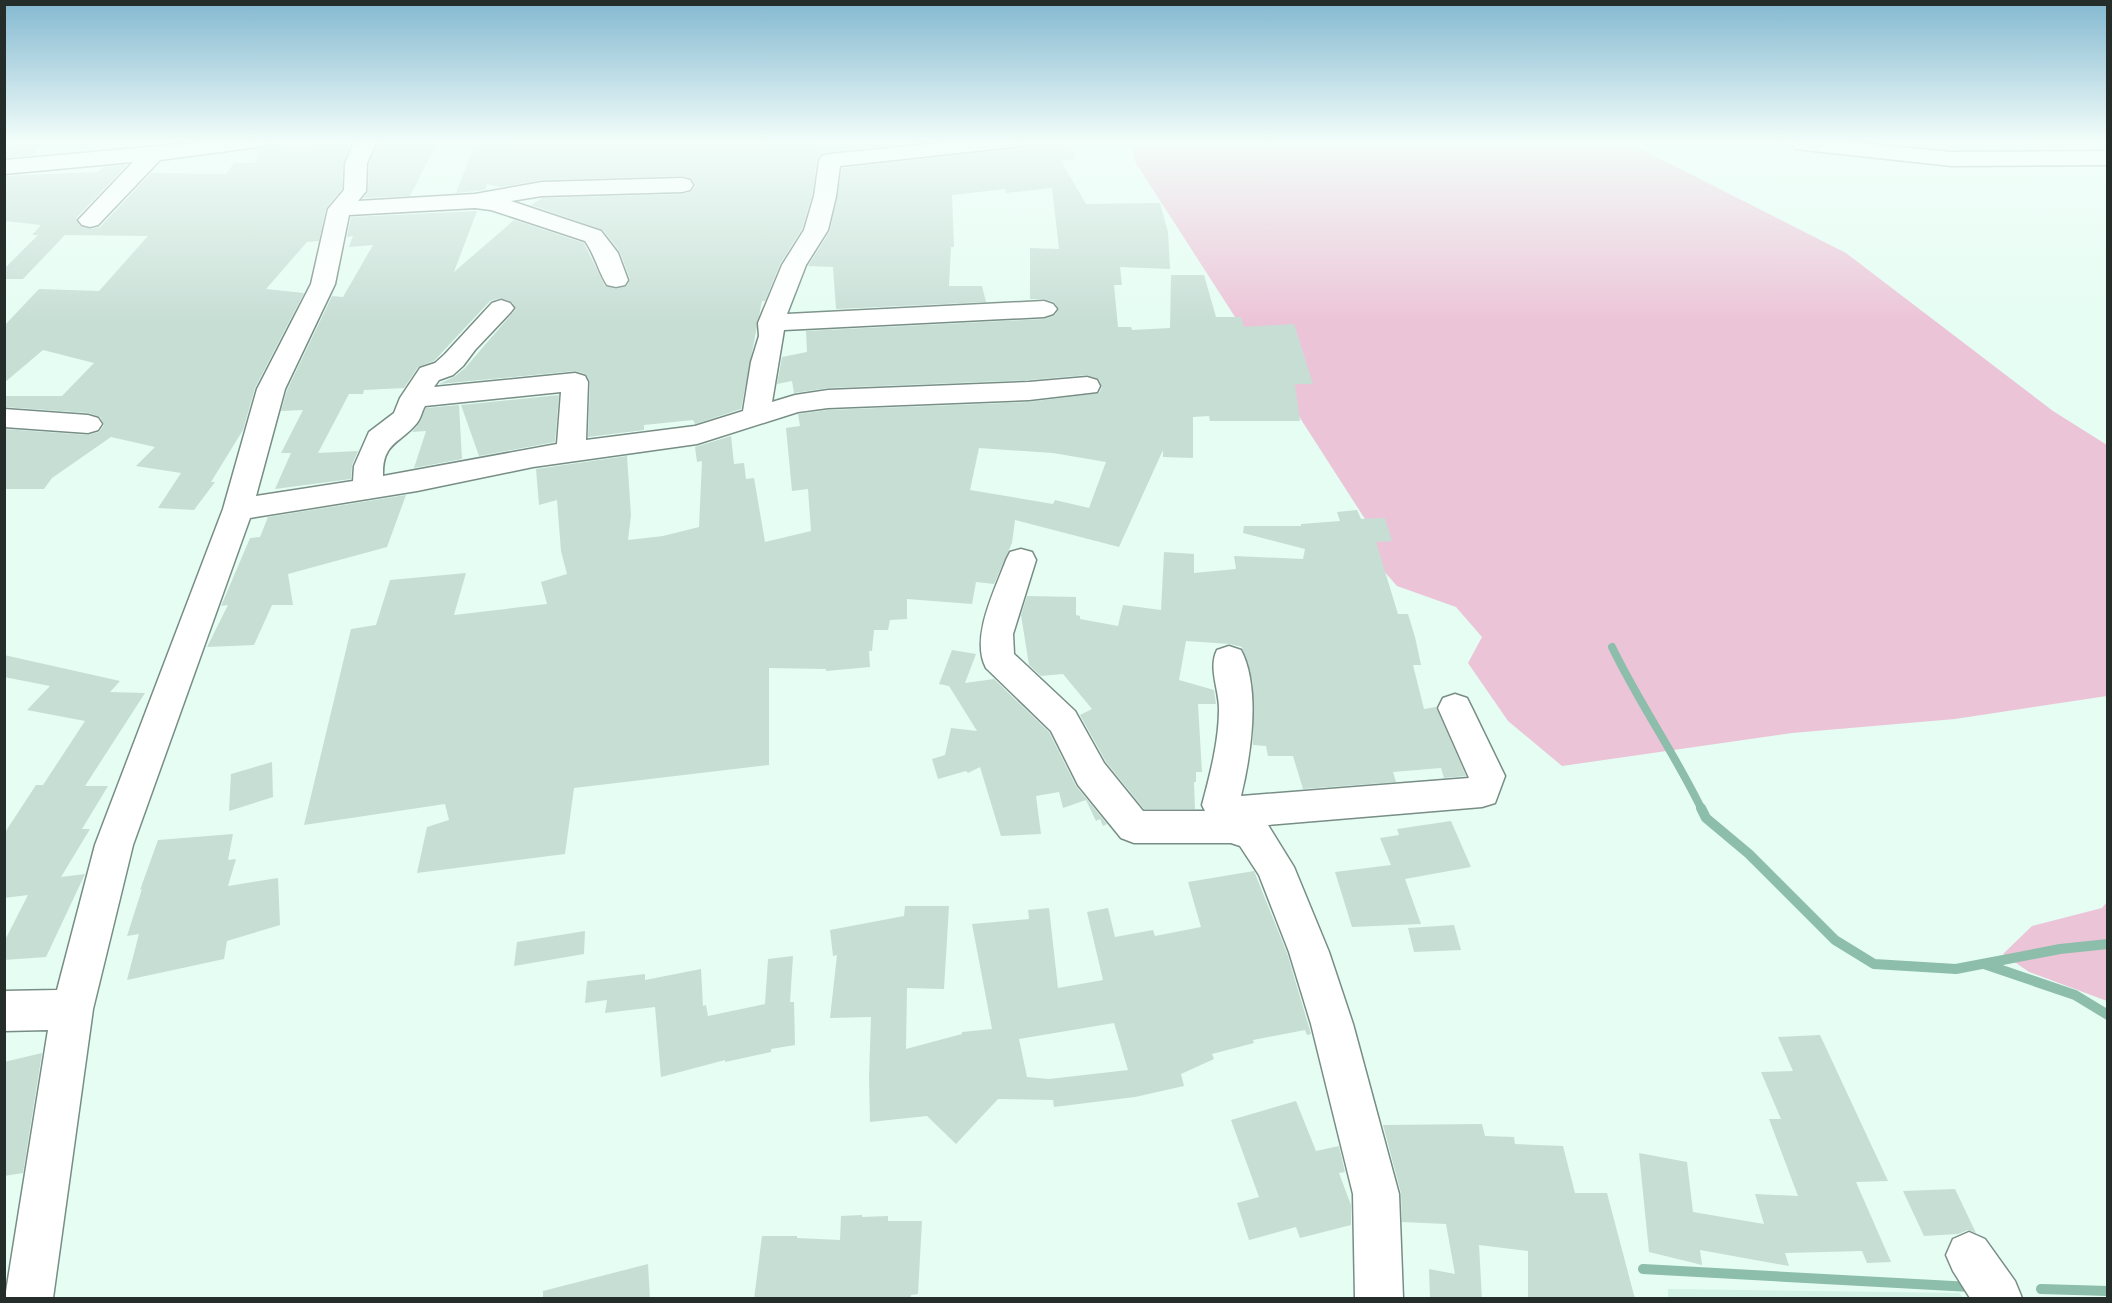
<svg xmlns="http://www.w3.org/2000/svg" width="2112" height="1303" viewBox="0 0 2112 1303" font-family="'Work Sans',sans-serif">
  <rect width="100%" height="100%" fill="#e5fdf3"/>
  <!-- built -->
  <path fill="#d2f2e5" d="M1668 1289 1959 1293 1963 1298H1668Z"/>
  <!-- green -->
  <g fill="#ecc4d7">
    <path d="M1133 141H1625L1846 253 2053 411 2107 445V696L1955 719 1792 733 1562 766 1508 721 1468 663 1482 637 1456 607 1397 586 1376 562 1365 519 1134 160Z"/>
    <path d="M2107 902V1001L2029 972 2003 954 2032 926 2102 908Z"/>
  </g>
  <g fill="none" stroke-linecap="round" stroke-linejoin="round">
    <!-- stream-far1 -->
    <path stroke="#8dbdab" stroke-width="8" d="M1612 647C1639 703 1675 754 1702 810"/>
    <!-- stream -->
    <g stroke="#8dbdab" stroke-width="10">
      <path d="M1701 808 1706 818 1749 854 1835 940 1874 964 1956 969 2060 949 2108 944"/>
      <path d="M1984 964 2075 995 2108 1015"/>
      <path d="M1643 1269 1971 1287"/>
      <path d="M2041 1289 2108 1291"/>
    </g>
  </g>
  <!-- building -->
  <g fill="#c7ded5" fill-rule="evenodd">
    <path d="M14 141H45L33 155 4 158V152Z"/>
    <path d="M271 141H285L284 147 353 141 343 163 342 189 326 208 319 241 307 242 266 289 304 293 255 388 243 430 211 482H215L194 510 158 508 181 473 136 466 155 447 111 437 52 478 44 489H4V429L88 435 99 432 104 425 100 417 89 413 4 407V396H62L94 363 43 350 4 383V326L39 289 99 291 148 236 65 235 23 279H4V269L38 235H32L41 225 4 221V176L98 172 103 167 127 165 76 218 80 226 91 229 100 227 151 173 226 174 234 163H255L259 149 266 148Z"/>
    <path d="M379 141H438L410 196 363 198 368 191 369 164Z"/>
    <path d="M476 141H815V146L855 141 857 146 882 142 884 146 829 152 821 154 817 160 812 196 802 229 780 264 765 301H762L741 409 695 424 693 420 644 425V430L588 437 590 382 586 374 575 371 439 384 454 377 465 368 516 309 512 302 500 298 490 301 434 361 418 367 404 388 364 390 363 394H349L318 453 358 451 352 465 351 479 275 489 291 453H281L303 410 281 411 287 390 332 296 343 297 373 245 349 247 353 236 347 237 351 217 477 211 454 272 514 220 584 243 605 286 616 289 627 286 630 279 620 252 603 230 531 205 542 198 682 194 691 192 695 186 692 179 682 176 542 180 500 187 487 184 485 190 456 193Z"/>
    <path d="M1025 141H1068L1076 159 1061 161 1086 204 1160 203 1168 232 1170 269 1120 267 1122 285H1114L1118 327H1131L1132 330 1170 328 1171 275H1204L1216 317H1241L1244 327 1294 324 1313 384H1295L1300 421H1210L1209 416 1193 417V458L1163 457V450L1119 547 1015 520 1012 543 994 584 976 582 972 604 907 599V619L890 620 888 630H874L872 651H869L870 667 826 671V669L769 668V765L574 788 565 854 417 873 427 827 449 820 445 804 304 825 351 629 376 625 390 580 466 573 454 615 547 604 541 582 567 574 561 551 557 500 539 505 536 469 627 456 631 515 628 540 663 536 699 527 702 461 697 462 695 447 731 436 734 464 744 463 746 479 754 478 765 542 811 531 808 489 792 491 786 428 800 426 798 414 828 410 1029 402 1099 393 1102 387 1099 379 1087 375 1029 380 828 388 794 393 792 381 777 384 782 357 807 352 806 331 1044 319 1055 315 1059 309 1054 302 1044 299H1030V248L1059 249 1052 188 1006 193 1005 189 952 195 954 247H951L949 286H982L986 302 836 309 833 267 808 266 830 231 842 168 1020 148ZM979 448 1053 453 1106 462 1089 508 1055 500 1053 504 970 490Z"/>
    <path d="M559 395 555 442 479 456 461 405Z"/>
    <path d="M459 405 462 459 414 468 426 431 412 432 420 422 426 408Z"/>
    <path d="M406 495 387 547 288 574 293 605H272L254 645 207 647 228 605 221 606 250 538 260 537 268 517Z"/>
    <path d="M1357 510 1361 519 1385 518 1392 541 1376 542 1398 614H1408L1415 637 1421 665H1413L1424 709 1436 707 1466 776 1444 778 1441 768 1393 772 1396 782 1303 789 1293 756H1268L1266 746 1253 745V683L1242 647 1230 644 1186 641 1179 680 1214 690 1216 704H1198L1202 772H1196V782H1194L1195 809H1144L1106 762 1080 715 1092 709 1063 674 1041 676 1029 665 1021 615 1027 596 1076 597V615L1080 616V619L1118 626 1123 605 1161 610 1164 552 1194 554V573L1236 569 1234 556 1303 559 1305 549 1243 533 1244 526H1301V524L1340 521 1337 512Z"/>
    <path d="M952 650 976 654 965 683 994 679 1049 732 1076 786 1107 824 1103 826 1100 819 1096 821 1086 800 1063 808 1059 792 1036 796 1041 834 1001 836 980 767 968 773 966 771 938 779 932 759 945 755 951 728 977 731 949 686 939 684Z"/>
    <path d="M4 655 120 681 110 692 145 693 85 786H108L82 829H90L61 877 85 874 46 957 4 960V942L28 895 4 898V834L36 785H43L85 721 27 710 50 686 4 677Z"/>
    <path d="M272 762 273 797 229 811 231 774Z"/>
    <path d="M1451 821 1471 867 1405 879 1421 924 1352 927 1335 872 1391 865 1380 838 1399 835 1397 829Z"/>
    <path d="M233 834 228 860 236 859 228 886 278 878 280 925 227 941 224 959 127 980 139 934 127 936 142 889 140 890 158 840Z"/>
    <path d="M1254 871 1287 953 1311 1034 1307 1035 1305 1030 1253 1040 1254 1043 1212 1054 1214 1059 1181 1074 1184 1086 1135 1097 1054 1107 1053 1100 998 1099 956 1144 927 1116 870 1122 869 1078 871 1017 830 1018 837 955 833 956 830 930 904 916 905 906H949L944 989 907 988 906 1049 962 1034V1032L992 1029 972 924 1029 919 1028 910 1049 908 1058 988 1103 980 1087 912 1108 908 1115 937 1153 930 1155 936 1201 927 1188 882ZM1114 1023 1128 1070 1049 1079 1027 1077 1019 1039Z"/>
    <path d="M1454 925 1461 950 1414 952 1408 928Z"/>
    <path d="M585 931 584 954 514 966 517 942Z"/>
    <path d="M793 956 790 1002H794L795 1045 771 1049V1052L725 1062V1060L661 1077 655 1007 605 1013 607 1000 585 1003 587 981 645 974V980L701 969 703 1006 706 1005 708 1016 765 1004 768 959Z"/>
    <path d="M1820 1035 1888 1181 1856 1182 1891 1262 1867 1263 1862 1251 1785 1253 1789 1266 1700 1250 1702 1265 1649 1252 1639 1153 1687 1162 1693 1212 1764 1224 1755 1194 1798 1196 1769 1119H1781L1761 1072 1793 1071 1778 1037Z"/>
    <path d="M42 1053 23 1173 4 1176V1062Z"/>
    <path d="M1296 1101 1316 1151 1339 1146 1345 1172 1339 1173 1351 1205V1225L1300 1238 1296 1227 1249 1240 1237 1203 1259 1197 1231 1120Z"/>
    <path d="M1482 1124 1485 1136 1514 1137 1515 1144 1563 1146 1575 1193H1607L1635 1299H1528V1251L1479 1245 1482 1299H1430L1429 1269 1455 1274 1446 1224 1402 1222 1401 1193 1383 1125Z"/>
    <path d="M1955 1189 1976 1233 1968 1230 1958 1234 1924 1236 1903 1191Z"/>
    <path d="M862 1215V1217L888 1216V1221H922L918 1294 911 1295 910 1299H754L762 1236H797V1238L840 1240 841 1216Z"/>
    <path d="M648 1264 650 1299H543V1291Z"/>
  </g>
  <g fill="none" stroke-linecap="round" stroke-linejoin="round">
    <!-- minor casing -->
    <g stroke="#788d85" stroke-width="3">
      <g id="minor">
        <path d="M216 141H269L266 146 258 147 160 160 98 225 90 227 82 225 78 220 133 162 4 174V160Z"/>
        <path d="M355 141H377L367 163 366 191 358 201 475 194 542 182 682 178 690 180 693 185 690 190 682 192 542 196 511 201 601 231 618 253 628 280 625 285 616 287 607 285C598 271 595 255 585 241L491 210 475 208 349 215 335 284 285 389 256 496 353 481 354 466 369 432 394 413 400 398 420 368 435 363 445 354 492 303 501 300 510 303 514 308 510 313 475 350 463 366 453 375 439 380 434 387 575 373 585 376 588 382 586 440 695 426 743 411 751 362 759 336 758 323 782 265 804 230 814 196 819 161 822 156 830 154 956 141H1023L1020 146 1012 147 840 166 836 196 828 230 806 265 787 314 1044 301 1053 304 1057 309 1053 314 1044 317 784 330 772 402 795 395 828 390 1029 382 1087 377 1097 380 1100 386 1097 392 1029 400 828 408 798 412 697 444 533 467 417 491 250 518 133 845 93 1009 53 1298H5L48 1030 4 1031V991L57 990 95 845 223 509 257 389 311 284 328 209 344 190 345 163ZM561 392 557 444 383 476C382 442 400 444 417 423 421 418 422 411 425 406Z"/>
        <path d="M1795 141H1836L1952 152 2108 151V165L1952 166 1804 150 1796 149 1793 144Z"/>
        <path d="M4 409 88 415 98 418 102 424 98 430 88 433 4 427Z"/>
        <path d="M1021 549 1032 552 1036 560 1013 634 1014 654 1075 711 1104 763 1143 811H1205L1202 805C1210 775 1219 741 1219 709 1219 689 1208 668 1217 650L1229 646 1241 650C1261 688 1251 755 1241 796L1469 778 1438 708 1443 698 1455 694 1467 698 1472 708 1505 776 1495 803 1482 807 1268 825 1294 867 1329 952 1353 1024 1399 1194 1403 1298H1355L1353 1194 1311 1024 1289 952 1259 875 1240 846 1231 843H1134L1121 838 1078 785 1051 731 986 668C970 638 995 590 1006 560L1010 552Z"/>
        <path d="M1969 1232 1985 1239 2015 1281 2022 1298H1970L1953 1271 1946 1255 1953 1239Z"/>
      </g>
    </g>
    <!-- minor -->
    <use href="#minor" fill="#fff" fill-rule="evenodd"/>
  </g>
  <!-- sky -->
  <linearGradient id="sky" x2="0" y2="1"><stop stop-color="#83b8d0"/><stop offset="0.44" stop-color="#f3fefa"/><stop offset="1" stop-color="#f3fefa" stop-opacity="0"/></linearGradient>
  <rect width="2112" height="323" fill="url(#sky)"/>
  <!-- border -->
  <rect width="2112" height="1303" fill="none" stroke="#242d29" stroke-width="12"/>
</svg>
